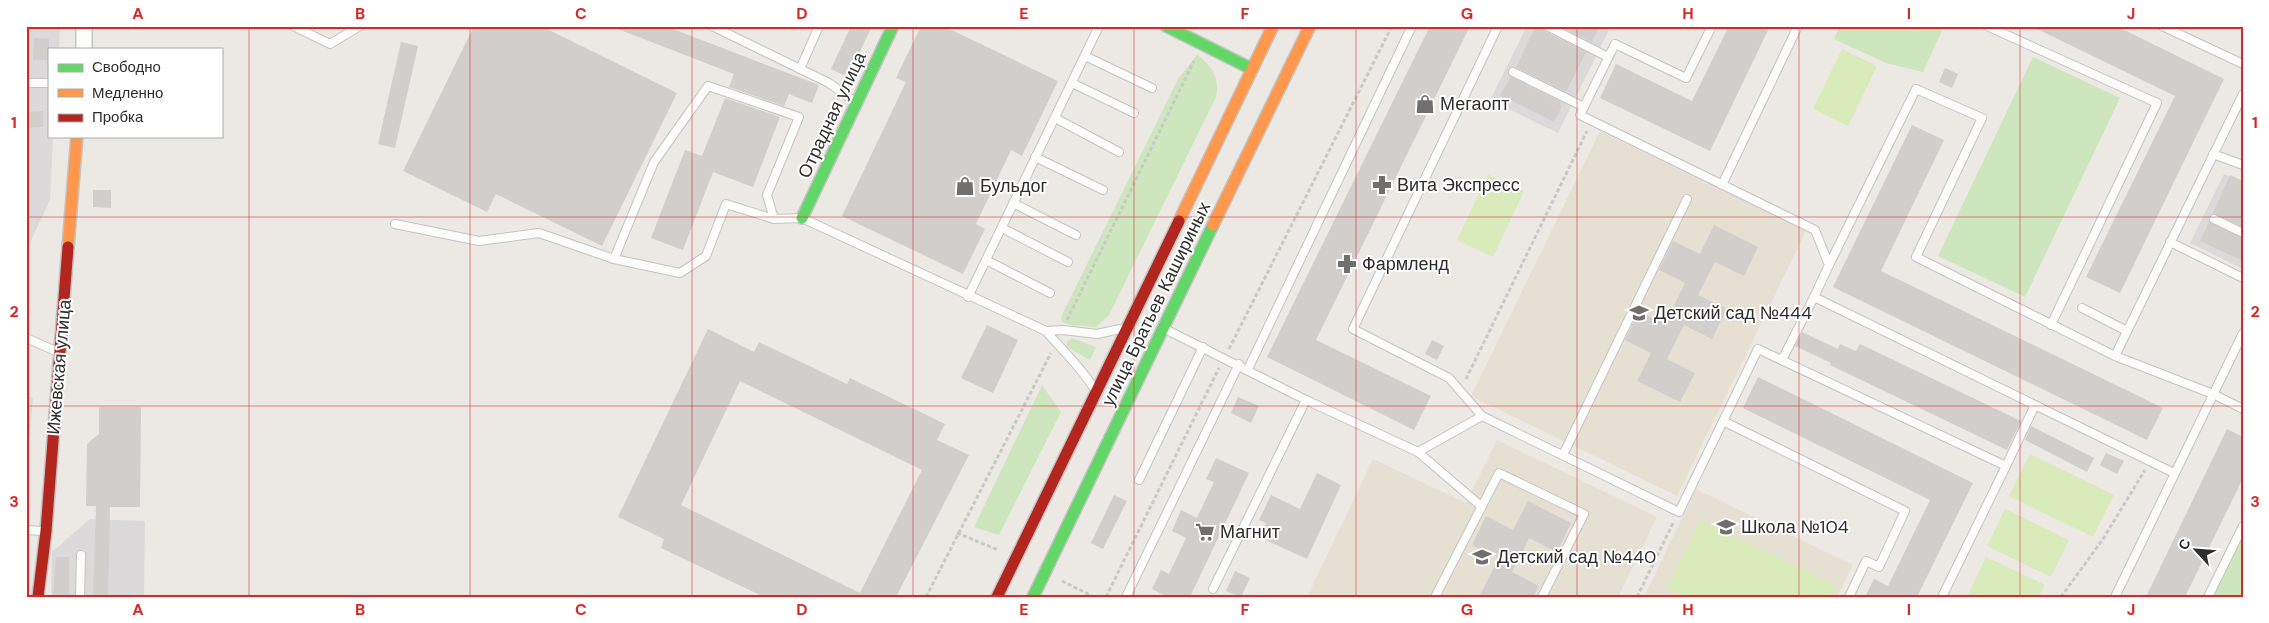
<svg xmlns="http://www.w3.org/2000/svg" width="2269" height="623" viewBox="0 0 2269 623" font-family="'DM Sans',sans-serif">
  <rect width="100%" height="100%" fill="#ece8e4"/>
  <!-- industrial -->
  <g fill="#dcd9db">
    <path d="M26 26H60L59 49H49V136H53L50 200 26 251Z"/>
    <path d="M1527 26H1611L1558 133 1490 100Z"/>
    <path d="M2224 174 2243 183V269L2190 243Z"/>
    <path d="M26 395 33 398 26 473Z"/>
    <path d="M90 519 145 521 144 597H51L52 552Z"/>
  </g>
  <!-- education -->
  <g fill="#e6e0d3">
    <path d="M1600 131 1806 231 1677 496 1471 396Z"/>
    <path d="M1497 440 1657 517 1618 597H1307L1373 459 1466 503Z"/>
    <path d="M1696 489 1853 565 1837 597H1644Z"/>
  </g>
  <!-- green -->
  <g fill="#cee6be">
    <path d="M1840 26H1944L1923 72 1886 63 1834 39Z"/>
    <path d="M1197 55C1212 65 1220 79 1216 97L1109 315 1096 327 1071 325 1062 322 1061 317 1178 79Z"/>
    <path d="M2033 57 2120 98 2025 297 1938 256Z"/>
    <path d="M1072 338 1096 347 1090 360 1067 347V342Z"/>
    <path d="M1042 385 1061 412 999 535 974 527Z"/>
    <path d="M2243 536V597H2213Z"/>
  </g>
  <!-- pitch -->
  <g fill="#d9eabb">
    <path d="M1842 49 1877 66 1848 126 1813 109Z"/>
    <path d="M1488 174 1524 191 1493 257 1457 240Z"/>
    <path d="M2030 454 2114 495 2093 537 2009 496Z"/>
    <path d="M2005 509 2069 540 2051 577 1987 546Z"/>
    <path d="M1700 520 1836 585 1830 597H1685L1667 588Z"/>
    <path d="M1986 557 2045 585 2039 597H1967Z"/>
  </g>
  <!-- building -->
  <g fill="#d1cecb" fill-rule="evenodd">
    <path d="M474 26H541L677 93 602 246 496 194 487 212 403 171Z"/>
    <path d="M610 26H665L819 85 812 103 789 94 784 106 729 87 734 74Z"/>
    <path d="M851 26H872L848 77 831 69Z"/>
    <path d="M921 26H943L1058 81 1022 156 1011 150 976 224 985 229 963 274 842 216 906 82 896 78Z"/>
    <path d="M1430 26H1470L1316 340 1431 396 1414 430 1267 357Z"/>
    <path d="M1536 26H1541L1544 31 1586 52 1566 92 1516 67Z"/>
    <path d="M1560 26H1600L1592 42Z"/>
    <path d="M1729 26H1770L1710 151 1600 98 1616 64 1692 101Z"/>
    <path d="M2031 26H2116L2224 79 2120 293 2086 277 2175 96Z"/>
    <path d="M34 38 49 39V60H33Z"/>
    <path d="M401 42 418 46 395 148 378 144Z"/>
    <path d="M1945 68 1958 74 1952 88 1939 82Z"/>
    <path d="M1511 77 1561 102 1560 105 1562 106 1554 122 1500 95Z"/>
    <path d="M725 98 780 117 753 187 713 172 683 250 651 238 685 150 702 156Z"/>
    <path d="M43 111V127L27 128 26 112Z"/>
    <path d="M1912 125 1944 140 1881 271 2163 408 2147 440 1833 287Z"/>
    <path d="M2230 175 2243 181V227L2213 213Z"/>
    <path d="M93 190H111V208L93 207Z"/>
    <path d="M2209 222 2243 239V261L2200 241Z"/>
    <path d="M1714 225 1758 247 1744 276 1715 262 1698 295 1727 309 1712 339 1684 325 1667 359 1695 373 1680 402 1637 381 1651 353 1625 340 1639 311 1665 324 1685 283 1659 270 1673 241 1700 254Z"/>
    <path d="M987 325 1018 340 993 393 961 378Z"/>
    <path d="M708 329 754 352 759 342 847 384 850 378 945 424 937 440 969 455 896 597H764L661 548 664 539 618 517ZM740 381 922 470 860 593 681 505Z"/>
    <path d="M1802 332 1838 349 1840 344 1856 351 1860 344 2021 421 2007 450 1830 365 1831 363 1795 346Z"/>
    <path d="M1432 340 1444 346 1437 360 1425 354Z"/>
    <path d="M1758 377 1973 483 1917 597H1865L1874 579 1888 586 1930 500 1743 408Z"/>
    <path d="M1238 397 1259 406 1251 423 1231 413Z"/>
    <path d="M99 407H141L140 507H110L108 597H93L96 506H86L87 444 99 434Z"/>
    <path d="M2031 426 2094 458 2087 472 2025 440Z"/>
    <path d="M2227 429 2243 437V478L2185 597H2146Z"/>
    <path d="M2106 453 2124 461 2117 474 2100 465Z"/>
    <path d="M1216 458 1249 473 1190 597H1167L1152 589 1161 570 1169 574 1186 538 1172 531 1181 510 1197 518 1214 482 1206 479Z"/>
    <path d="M1317 473 1341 485 1307 559 1259 537 1266 523 1259 520 1271 495 1300 509Z"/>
    <path d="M1114 495 1127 501 1103 549 1091 543Z"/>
    <path d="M1528 501 1571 523 1557 552 1529 538 1512 572 1539 586 1533 597H1479L1499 558 1472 545 1486 516 1513 530Z"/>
    <path d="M56 557H69V597H53Z"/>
    <path d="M1235 571 1250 578 1241 597 1226 591Z"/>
  </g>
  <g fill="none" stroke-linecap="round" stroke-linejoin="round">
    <!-- lane casing -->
    <g stroke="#c5c4c5" stroke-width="10">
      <g id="lane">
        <path d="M293 26 330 44 360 26"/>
        <path d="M712 26 829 83 855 102"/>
        <path d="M1547 26 1608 57"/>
        <path d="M1712 26 1686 78 1615 44 1580 115 1815 230 1829 265 1814 297 2174 473"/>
        <path d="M1987 26 2157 103 2051 325"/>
        <path d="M2162 26 2243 64"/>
        <path d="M1085 56 1152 88"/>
        <path d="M800 69 819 26"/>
        <path d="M1513 72 1584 107"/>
        <path d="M26 83H49"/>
        <path d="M1072 83 1134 113"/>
        <path d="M1055 118 1119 152"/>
        <path d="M2213 154 2243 165"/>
        <path d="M1035 157 1103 190"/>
        <path d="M1722 185 1798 26"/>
        <path d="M1013 203 1076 235"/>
        <path d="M2214 219 2243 233"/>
        <path d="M395 224 479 241 539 233 614 259 680 273 706 256 726 204 774 219"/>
        <path d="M1002 228 1068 262"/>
        <path d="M2170 242 2243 278"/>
        <path d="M614 259 654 162 708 86 799 117 767 195 774 219 802 218 1046 331C1062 350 1080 366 1093 387"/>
        <path d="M986 260 1050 293"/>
        <path d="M1829 265 1916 89 1982 118 1916 257 2115 356 2213 394 2243 409"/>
        <path d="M968 297 1099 26"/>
        <path d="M2082 308 2127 331"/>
        <path d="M1165 329 1306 400 1418 452 1482 416 1679 512 1758 349 2006 466 2035 405"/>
        <path d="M1046 331 1063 330 1097 334 1120 329"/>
        <path d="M26 338 58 352"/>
        <path d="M2115 356 2243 94"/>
        <path d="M1782 360 1814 297"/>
        <path d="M1248 369 1412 26"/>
        <path d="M1482 416 1449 378 1353 329 1498 26"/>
        <path d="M1723 421 1905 511 1879 567 1866 561 1849 597"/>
        <path d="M1418 452 1481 506"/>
        <path d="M1563 455 1687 199"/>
        <path d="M1139 480 1203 347"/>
        <path d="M26 530 44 531"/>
        <path d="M1213 589 1306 400"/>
        <path d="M80 597 81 555"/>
        <path d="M1126 597 1239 364"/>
        <path d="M1435 597 1499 473 1584 514 1542 597"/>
        <path d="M1942 597 2006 466"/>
        <path d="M2115 597 2243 333"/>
        <path d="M2208 597 2243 526"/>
      </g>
    </g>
    <!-- street casing -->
    <g stroke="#c5c4c5" stroke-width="18">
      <path id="street" d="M84 49V26"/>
    </g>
    <!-- fast casing -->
    <g stroke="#c5c4c5" stroke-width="14">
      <g id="fast">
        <path d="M1166 26 1252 69"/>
        <path d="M802 218 893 26"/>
        <path d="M1033 597 1213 225"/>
      </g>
    </g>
    <!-- slow casing -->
    <g stroke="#c5c4c5" stroke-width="14">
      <g id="slow">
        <path d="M1179 221 1273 26"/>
        <path d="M1213 225 1310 26"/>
        <path d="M68 247 77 136"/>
      </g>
    </g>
    <!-- jam casing -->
    <g stroke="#c5c4c5" stroke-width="14">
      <g id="jam">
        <path d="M38 597 46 531 68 247"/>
        <path d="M997 597 1179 221"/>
      </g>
    </g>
    <!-- path -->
    <g stroke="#c9c9c8" stroke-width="3" stroke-dasharray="4 2.5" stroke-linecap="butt">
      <path d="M1067 320 1194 61"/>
      <path d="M1229 349 1392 26"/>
      <path d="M1466 379 1587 131"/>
      <path d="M957 533 998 550"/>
      <path d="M1062 581 1094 597"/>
      <path d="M926 597 1051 353"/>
      <path d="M1106 597 1219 368"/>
      <path d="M1637 597 1674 521"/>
      <path d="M2061 597 2103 539 2145 470"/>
    </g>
    <!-- lane -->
    <use href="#lane" stroke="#fcfcfb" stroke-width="8"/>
    <!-- street -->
    <use href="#street" stroke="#fcfcfb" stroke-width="15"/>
    <!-- fast -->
    <use href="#fast" stroke="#63d668" stroke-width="11"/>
    <!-- slow -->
    <use href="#slow" stroke="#ff974d" stroke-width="11"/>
    <!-- jam -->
    <use href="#jam" stroke="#b3261e" stroke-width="11"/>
  </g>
  <!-- grid -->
  <path fill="none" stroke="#d62828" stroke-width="1" stroke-opacity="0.55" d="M249 26V597M470 26V597M692 26V597M913 26V597M1134 26V597M1356 26V597M1577 26V597M1799 26V597M2020 26V597M26 217H2243M26 406H2243"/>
  <!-- icons -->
  <defs>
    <g id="shop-bare" transform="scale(1.5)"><path d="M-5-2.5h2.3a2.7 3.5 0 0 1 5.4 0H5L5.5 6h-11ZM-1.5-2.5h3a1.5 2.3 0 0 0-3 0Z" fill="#706f6e" stroke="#fff" stroke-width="2.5" paint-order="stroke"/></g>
    <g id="pharmacy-bare" transform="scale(1.5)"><path d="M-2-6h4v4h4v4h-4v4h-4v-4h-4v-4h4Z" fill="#706f6e" stroke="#fff" stroke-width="2.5" paint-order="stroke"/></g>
    <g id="school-bare" transform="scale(1.5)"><path d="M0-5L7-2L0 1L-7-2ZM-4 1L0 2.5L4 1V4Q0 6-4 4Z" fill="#706f6e" stroke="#fff" stroke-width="2.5" paint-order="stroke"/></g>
    <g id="supermarket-bare" transform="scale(1.5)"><path d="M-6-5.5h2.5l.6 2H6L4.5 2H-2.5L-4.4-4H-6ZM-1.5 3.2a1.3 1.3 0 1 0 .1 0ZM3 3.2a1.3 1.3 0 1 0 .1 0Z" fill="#706f6e" stroke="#fff" stroke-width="2.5" paint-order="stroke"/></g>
  </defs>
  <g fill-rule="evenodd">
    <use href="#shop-bare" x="1425" y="104"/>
    <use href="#pharmacy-bare" x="1382" y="185"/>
    <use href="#shop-bare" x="965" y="186"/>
    <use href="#pharmacy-bare" x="1347" y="264"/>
    <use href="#school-bare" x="1639" y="313"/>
    <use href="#school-bare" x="1726" y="527"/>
    <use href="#supermarket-bare" x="1205" y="532"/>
    <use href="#school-bare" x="1482" y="557"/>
  </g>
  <g text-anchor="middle" stroke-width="4" stroke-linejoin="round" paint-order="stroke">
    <!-- poi labels -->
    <g font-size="18" fill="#2e2e2e" stroke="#fff" text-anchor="start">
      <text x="1440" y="110">Мегаопт</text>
      <text x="1397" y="191">Вита Экспресс</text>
      <text x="980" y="192">Бульдог</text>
      <text x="1362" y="270">Фармленд</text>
      <text x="1654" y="319">Детский сад №444</text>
      <text x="1741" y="533">Школа №104</text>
      <text x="1220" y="538">Магнит</text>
      <text x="1497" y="563">Детский сад №440</text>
    </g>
    <!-- street labels -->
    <g font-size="18" fill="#2e2e2e" stroke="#fff">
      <text transform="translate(832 115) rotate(-65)" y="6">Отрадная улица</text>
      <text transform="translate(1156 304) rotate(-64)" y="6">улица Братьев Кашириных</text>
      <text transform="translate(59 367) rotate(-85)" y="6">Ижевская улица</text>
    </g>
  </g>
  <!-- border -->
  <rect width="2269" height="623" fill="none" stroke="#ffffff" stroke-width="55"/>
  <!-- legend -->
  <rect x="48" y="48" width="175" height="90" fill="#ffffff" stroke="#ababab"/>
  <rect x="58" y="64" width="25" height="8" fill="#63d668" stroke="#ababab"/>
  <text x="92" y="72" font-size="15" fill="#2e2e2e">Свободно</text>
  <rect x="58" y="89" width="25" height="8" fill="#ff974d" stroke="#ababab"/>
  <text x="92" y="98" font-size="15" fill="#2e2e2e">Медленно</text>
  <rect x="58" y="114" width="25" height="8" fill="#b3261e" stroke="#ababab"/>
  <text x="92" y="122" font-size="15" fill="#2e2e2e">Пробка</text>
  <!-- north arrow -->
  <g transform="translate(2196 550) rotate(296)" stroke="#ffffff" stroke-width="4" paint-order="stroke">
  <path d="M0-4L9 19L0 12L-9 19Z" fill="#2e2e2e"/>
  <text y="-8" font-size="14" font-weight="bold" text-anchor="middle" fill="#2e2e2e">С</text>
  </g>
  <rect x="28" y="28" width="2214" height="568" fill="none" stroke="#d62828" stroke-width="2"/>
  <g font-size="16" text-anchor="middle" font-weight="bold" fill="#d62828">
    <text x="138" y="19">A</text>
    <text x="360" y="19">B</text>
    <text x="581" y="19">C</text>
    <text x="802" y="19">D</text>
    <text x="1024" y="19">E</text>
    <text x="1245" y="19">F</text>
    <text x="1467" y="19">G</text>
    <text x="1688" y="19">H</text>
    <text x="1909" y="19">I</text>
    <text x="2131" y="19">J</text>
    <text x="14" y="128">1</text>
    <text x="2255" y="128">1</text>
    <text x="14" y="317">2</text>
    <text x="2255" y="317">2</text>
    <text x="14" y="507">3</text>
    <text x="2255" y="507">3</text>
    <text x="138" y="615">A</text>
    <text x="360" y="615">B</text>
    <text x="581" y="615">C</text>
    <text x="802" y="615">D</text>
    <text x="1024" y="615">E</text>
    <text x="1245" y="615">F</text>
    <text x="1467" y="615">G</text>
    <text x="1688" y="615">H</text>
    <text x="1909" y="615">I</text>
    <text x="2131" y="615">J</text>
  </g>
</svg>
